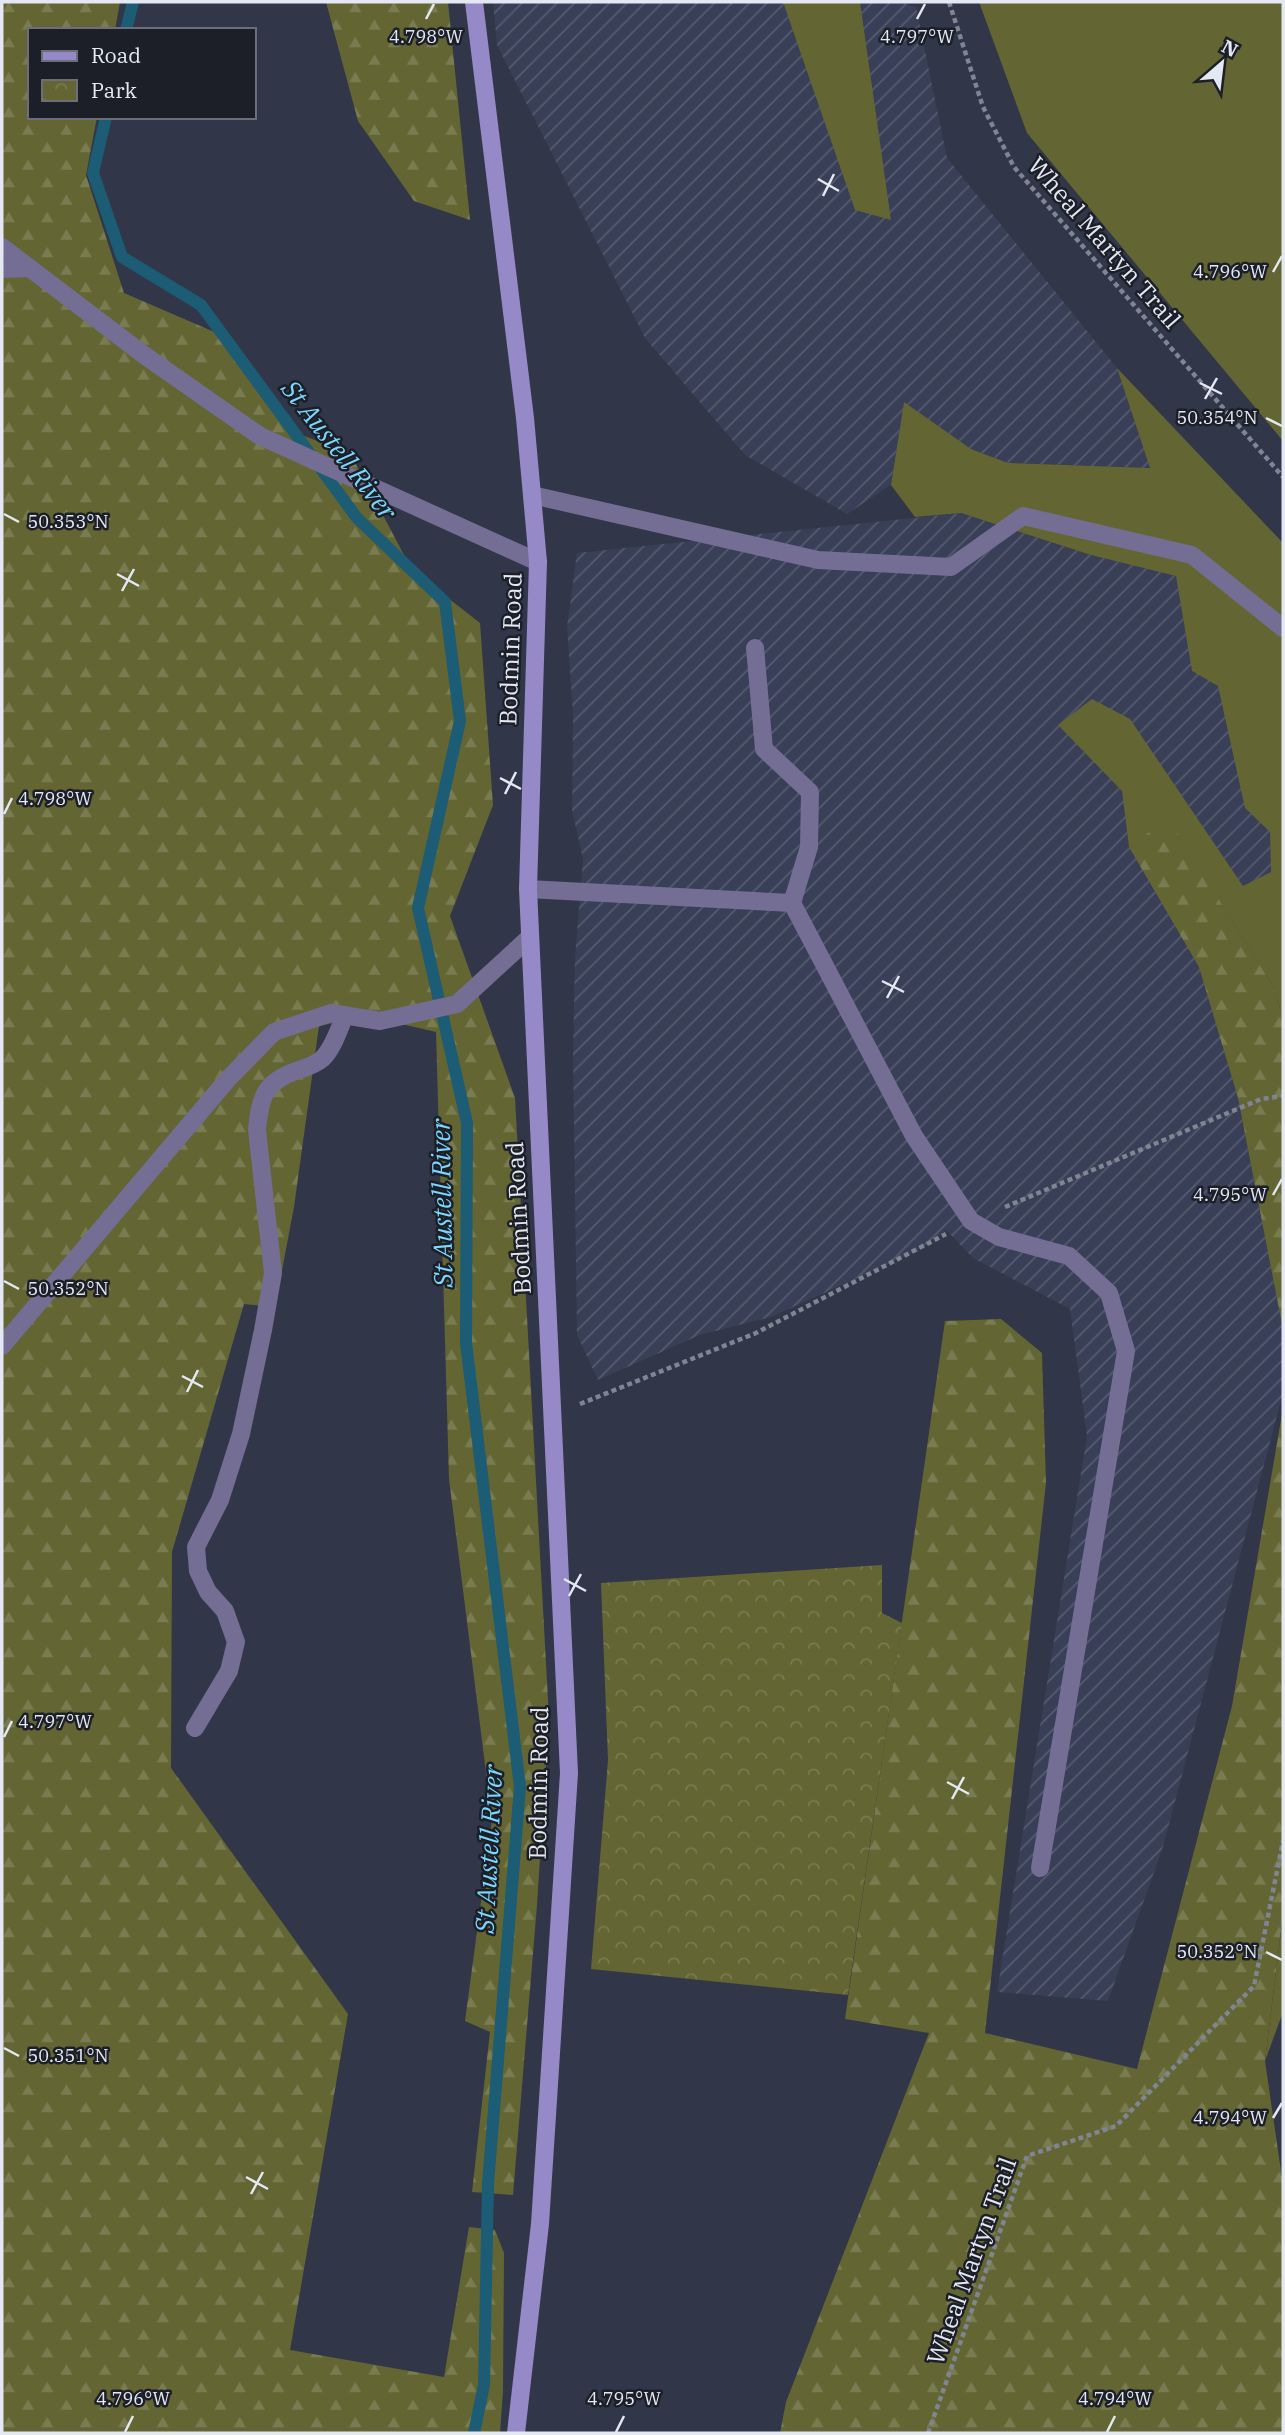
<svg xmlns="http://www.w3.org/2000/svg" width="1285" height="2435" viewBox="0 0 1285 2435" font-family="'IBM Plex Serif',serif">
  <defs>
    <pattern id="industrial-furrows" width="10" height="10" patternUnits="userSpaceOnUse" patternTransform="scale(1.75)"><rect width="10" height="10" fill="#383f56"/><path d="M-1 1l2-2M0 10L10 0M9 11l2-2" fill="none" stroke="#555b6f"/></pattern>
    <pattern id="forest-firs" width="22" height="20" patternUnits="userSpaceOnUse" patternTransform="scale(1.75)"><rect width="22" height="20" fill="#636532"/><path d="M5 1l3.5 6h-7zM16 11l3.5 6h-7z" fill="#797b50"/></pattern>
    <pattern id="park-crowns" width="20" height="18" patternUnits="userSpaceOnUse" patternTransform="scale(1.75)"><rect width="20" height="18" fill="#636532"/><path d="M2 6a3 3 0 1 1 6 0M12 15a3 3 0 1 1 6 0" fill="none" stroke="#797b50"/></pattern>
  </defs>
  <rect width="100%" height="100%" fill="#313748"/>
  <!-- industrial -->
  <g fill="url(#industrial-furrows)">
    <path d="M493 2H902L916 7 947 158 1117 368 1151 468 1008 463 971 449 904 403 891 485 847 514 745 455 645 338 497 45Z"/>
    <path d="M961 513 1091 555 1203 582 1283 788V1087L1238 1098 1283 1330V1393L1163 1847 1108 2001 997 1992 1087 1436 1070 1309 973 1258 946 1230 917 1251 771 1317 700 1335 598 1380 577 1335 573 1055 575 957 583 859 572 810 573 714 567 627 577 553Z"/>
  </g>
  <!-- grass -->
  <g fill="#636532">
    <path d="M783 2H860L891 220 855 210Z"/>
    <path d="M979 2H1283V441L1027 133Z"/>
    <path d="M1117 368 1283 543V1019L1273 986 1168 819 1129 847 1122 791 1058 725 1092 699 1130 719 1243 886 1271 872 1270 832 1245 808 1218 686 1192 671 1176 576 1091 555 961 513 915 517 891 485 904 402 971 449 1008 463 1150 468Z"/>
    <path d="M1283 1923V2012L1265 2061 1280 1939Z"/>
  </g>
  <!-- forest -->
  <g fill="url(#forest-firs)">
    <path d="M2 2H120L115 30H30V117H97L86 175 124 293 219 334 288 430 350 453 412 570 480 623 493 805 450 916 515 1098 549 1718 537 1905 513 2195 472 2192 490 2032 465 2021 492 1820 449 1479 436 1032 367 1016 319 1026 294 1207 275 1307 244 1304 172 1552 171 1768 348 2014 290 2350 444 2377 469 2227 495 2230 504 2253 503 2391 500 2433H2Z"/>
    <path d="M326 2H448L470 220 414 201 358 121Z"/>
    <path d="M1168 818 1273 986 1283 1019V1330L1238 1098 1199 967 1129 847Z"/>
    <path d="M1001 1319 1042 1353 1046 1483 985 2033 1137 2069 1232 1706 1283 1408V1914L1265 2061 1283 2185V2433H780L786 2402 929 2033 845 2019 945 1321Z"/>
  </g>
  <!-- park -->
  <path fill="url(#park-crowns)" d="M882 1565V1613L902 1623 848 1995 591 1969 608 1760 601 1583Z"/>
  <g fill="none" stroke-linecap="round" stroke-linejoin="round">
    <!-- stream -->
    <g stroke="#1c5c74" stroke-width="12">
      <path d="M126 30 133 2"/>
      <path d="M106 117 93 173 122 257 201 305 357 518 445 602 460 721 418 908 467 1123 466 1343 520 1787 488 2184 484 2385 474 2433"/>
    </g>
    <!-- path -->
    <g stroke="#808593" stroke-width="4.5" stroke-dasharray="5 3.5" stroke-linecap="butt">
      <path d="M949 2 983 107 1014 167 1283 477"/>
      <path d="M1005 1207 1261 1099 1283 1096"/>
      <path d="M580 1404 756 1333 946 1234"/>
      <path d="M928 2433 1027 2156 1116 2126 1254 1986 1283 1841"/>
    </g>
    <!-- service -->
    <g stroke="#746d94" stroke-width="18">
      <path d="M2 247 144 355 260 436 538 562"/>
      <path d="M2 269 30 268"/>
      <path d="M532 495 818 560 951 567 1023 516 1192 555 1283 628"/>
      <path d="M755 648 764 749 810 792 809 847 792 903"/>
      <path d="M528 889 792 903 914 1136 971 1221 999 1237 1069 1256 1109 1293 1126 1351 1040 1868"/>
      <path d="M2 1346 228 1079 274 1032 331 1013 380 1021 457 1004 530 937"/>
      <path d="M195 1728 229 1671 236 1642 225 1611 208 1592 198 1571 196 1547 220 1500 241 1434 263 1330 273 1273 257 1130C260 1098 264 1082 296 1071 305 1068 315 1065 322 1059 333 1049 339 1029 345 1015"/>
    </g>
    <!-- secondary -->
    <path stroke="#9689c7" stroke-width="18" d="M474 2 525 418 538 562 528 889 569 1773 540 2224 516 2433"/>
  </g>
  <!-- ticks -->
  <path fill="none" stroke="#e4e8f3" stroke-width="2.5" d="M426 19 434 4M917 19 925 4M818 179 839 191M823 196 834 174M1273 272 1282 256M1200 383 1222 394M1205 399 1217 378M1266 418 1282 426M4 514 19 522M117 574 139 586M122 591 134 569M500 778 521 789M505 794 516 772M4 814 12 798M882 981 904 992M887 998 899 976M1273 1195 1282 1179M4 1281 19 1289M182 1376 203 1387M187 1392 198 1370M564 1579 586 1591M569 1596 581 1574M4 1737 12 1721M947 1782 969 1794M952 1799 964 1777M1266 1952 1282 1960M4 2048 19 2056M1273 2118 1282 2103M246 2177 268 2189M251 2194 263 2172M125 2432 133 2416M616 2432 624 2416M1107 2432 1115 2416"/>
  <g text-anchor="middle" stroke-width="5" stroke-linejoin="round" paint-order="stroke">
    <!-- street labels -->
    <g font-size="24" fill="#e4e8f3" stroke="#1c1f27">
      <text transform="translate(1104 243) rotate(49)" y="8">Wheal Martyn Trail</text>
      <text transform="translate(511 649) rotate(-88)" y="8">Bodmin Road</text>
      <text transform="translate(519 1218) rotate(-93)" y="8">Bodmin Road</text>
      <text transform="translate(539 1783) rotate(-89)" y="8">Bodmin Road</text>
      <text transform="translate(972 2261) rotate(-70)" y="8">Wheal Martyn Trail</text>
    </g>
    <!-- water labels -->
    <g font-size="26" font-style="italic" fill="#7ad7fe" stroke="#1c1f27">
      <text transform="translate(339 450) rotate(52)" y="9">St Austell River</text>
      <text transform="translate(442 1203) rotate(-91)" y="9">St Austell River</text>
      <text transform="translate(489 1849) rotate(-87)" y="9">St Austell River</text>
    </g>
  </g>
  <g font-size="18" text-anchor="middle" fill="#e4e8f3" stroke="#1c1f27" stroke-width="5" stroke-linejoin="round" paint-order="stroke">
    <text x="426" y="43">4.798°W</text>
    <text x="917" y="43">4.797°W</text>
    <text x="1230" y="278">4.796°W</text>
    <text x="1217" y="424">50.354°N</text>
    <text x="68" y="528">50.353°N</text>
    <text x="55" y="805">4.798°W</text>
    <text x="1230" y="1201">4.795°W</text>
    <text x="68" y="1295">50.352°N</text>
    <text x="55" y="1728">4.797°W</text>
    <text x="1217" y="1958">50.352°N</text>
    <text x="68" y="2062">50.351°N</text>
    <text x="1230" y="2124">4.794°W</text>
    <text x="133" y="2405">4.796°W</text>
    <text x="624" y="2405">4.795°W</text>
    <text x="1115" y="2405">4.794°W</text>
  </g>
  <!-- border -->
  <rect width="1285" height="2435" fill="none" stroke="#e4e8f3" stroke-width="7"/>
  <!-- legend -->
  <rect x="28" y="28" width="228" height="91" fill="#1c1f27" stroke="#6c6f79" stroke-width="2"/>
  <rect x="42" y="51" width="35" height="10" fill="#9689c7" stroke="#6c6f79" stroke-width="2"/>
  <text x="91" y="63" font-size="21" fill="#e4e8f3">Road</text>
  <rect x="42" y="80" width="35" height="21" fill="url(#park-crowns)" stroke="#6c6f79" stroke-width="2"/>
  <text x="91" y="98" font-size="21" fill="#e4e8f3">Park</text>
  <!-- north arrow -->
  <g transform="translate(1222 63) rotate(28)" stroke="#1c1f27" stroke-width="5" paint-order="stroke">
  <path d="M0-5L12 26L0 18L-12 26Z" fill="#e4e8f3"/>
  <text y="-10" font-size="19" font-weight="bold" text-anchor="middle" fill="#e4e8f3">N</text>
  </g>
</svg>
